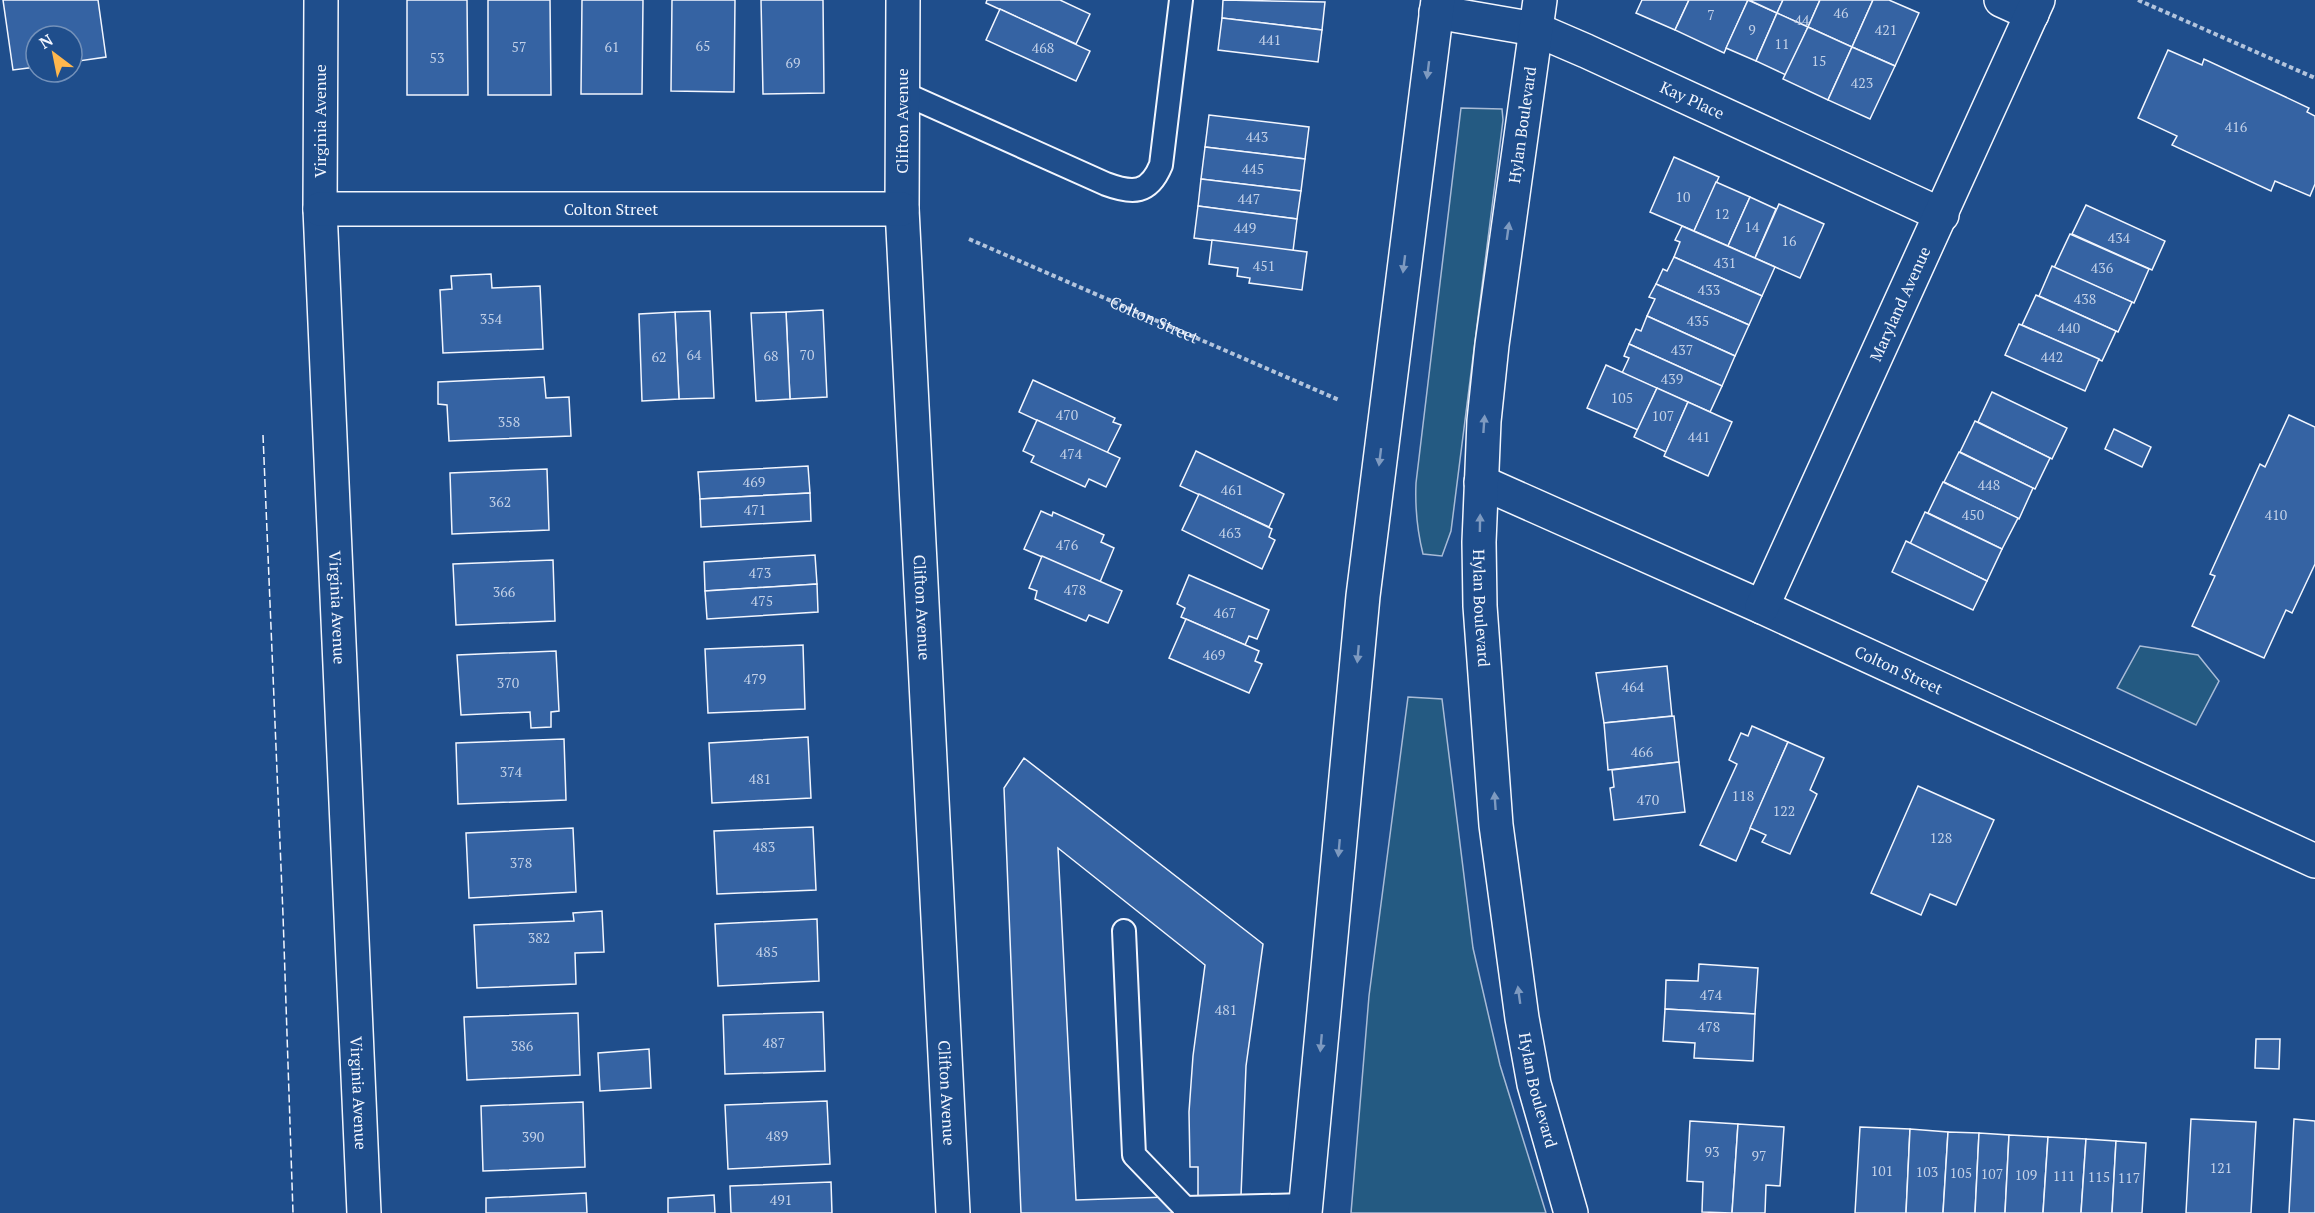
<svg xmlns="http://www.w3.org/2000/svg" width="2315" height="1213" viewBox="0 0 2315 1213" font-family="'PT Serif',serif">
  <rect width="100%" height="100%" fill="#1f4e8c"/>
  <!-- green -->
  <g fill="#245a82" stroke="#a8bbd7" stroke-width="1.5">
    <path d="M1461 108 1502 109 1503 120 1451 531 1442 556 1423 554C1417 530 1415 507 1416 483Z"/>
    <path d="M2140 646 2198 655 2219 681 2196 725 2117 688Z"/>
    <path d="M1408 697 1442 699 1473 948 1500 1065 1546 1213H1351L1369 996Z"/>
  </g>
  <!-- building -->
  <g fill="#3563a3" stroke="#f2f6ff" stroke-width="1.5">
    <path d="M3 0H98L106 57 72 62V36H36V67L13 70Z"/>
    <path d="M407 0H467L468 95H407Z"/>
    <path d="M488 0H550L551 95H488Z"/>
    <path d="M582 0H643L642 94H581Z"/>
    <path d="M672 0H735L734 92 671 91Z"/>
    <path d="M761 0H823L824 93 763 94Z"/>
    <path d="M987 0H1060L1090 14 1076 44 986 3Z"/>
    <path d="M1223 0 1325 2 1322 30 1222 18Z"/>
    <path d="M1642 0H1689L1675 30 1636 13Z"/>
    <path d="M1689 0H1748L1724 53 1675 30Z"/>
    <path d="M1748 0 1777 13 1756 61 1726 48Z"/>
    <path d="M1749 0H1783L1777 13Z"/>
    <path d="M1783 0H1820L1808 27 1777 13Z"/>
    <path d="M1820 0H1873L1852 47 1808 27Z"/>
    <path d="M1873 0H1889L1919 13 1895 66 1852 47Z"/>
    <path d="M1000 9 1090 51 1076 81 986 40Z"/>
    <path d="M1777 13 1808 27 1786 75 1756 61Z"/>
    <path d="M1222 18 1322 30 1318 62 1218 50Z"/>
    <path d="M1808 27 1852 47 1828 100 1783 79Z"/>
    <path d="M1852 47 1895 66 1870 119 1828 100Z"/>
    <path d="M2168 50 2202 65 2204 59 2309 108 2307 112 2315 116V184L2310 196 2275 181 2271 191 2172 145 2177 136 2138 118Z"/>
    <path d="M1209 115 1309 127 1305 159 1205 147Z"/>
    <path d="M1205 147 1305 159 1301 191 1201 179Z"/>
    <path d="M1674 157 1719 177 1694 231 1650 212Z"/>
    <path d="M1201 179 1301 191 1297 219 1198 206Z"/>
    <path d="M1716 182 1750 197 1728 246 1694 231Z"/>
    <path d="M1750 197 1776 209 1755 258 1728 246Z"/>
    <path d="M1779 204 1824 224 1800 278 1755 258Z"/>
    <path d="M2086 205 2165 241 2152 270 2072 234Z"/>
    <path d="M1198 206 1297 219 1293 251 1194 238Z"/>
    <path d="M1682 226 1775 267 1762 296 1674 257 1680 242 1675 240Z"/>
    <path d="M2070 234 2149 269 2134 303 2054 268Z"/>
    <path d="M1212 240 1307 252 1302 290 1249 283 1250 278 1237 276 1238 268 1209 264Z"/>
    <path d="M1674 257 1762 296 1749 325 1656 284 1663 269 1667 271Z"/>
    <path d="M2052 266 2132 302 2118 332 2039 296Z"/>
    <path d="M491 274 492 288 540 286 543 349 443 353 440 290 452 289 451 276Z"/>
    <path d="M1656 284 1749 325 1735 356 1647 316 1655 299 1649 297Z"/>
    <path d="M2036 295 2116 331 2102 361 2022 325Z"/>
    <path d="M823 310 827 397 790 399 786 312Z"/>
    <path d="M710 311 714 398 679 399 675 312Z"/>
    <path d="M675 312 679 399 642 401 639 314Z"/>
    <path d="M786 312 790 399 756 401 751 313Z"/>
    <path d="M1647 316 1735 356 1722 386 1629 344 1636 329 1641 331Z"/>
    <path d="M2019 324 2099 359 2085 391 2005 355Z"/>
    <path d="M1629 344 1722 386 1710 412 1622 373 1629 358 1624 356Z"/>
    <path d="M1606 365 1657 388 1638 430 1587 408Z"/>
    <path d="M544 377 546 398 569 397 571 436 449 441 447 405 438 404V382Z"/>
    <path d="M1033 380 1115 418 1113 422 1121 425 1107 453 1019 412Z"/>
    <path d="M1657 388 1688 402 1666 452 1634 437Z"/>
    <path d="M1992 392 2067 428 2052 459 1978 422Z"/>
    <path d="M1688 402 1732 422 1708 476 1664 456Z"/>
    <path d="M2289 415 2315 427V564L2292 613 2286 610 2264 658 2192 626 2215 576 2210 574 2260 464 2265 467Z"/>
    <path d="M1037 420 1120 458 1106 487 1089 479 1085 487 1031 462 1034 456 1023 451Z"/>
    <path d="M1975 421 2050 458 2035 489 1960 452Z"/>
    <path d="M2114 429 2151 447 2142 467 2105 449Z"/>
    <path d="M1196 451 1284 494 1269 527 1180 486Z"/>
    <path d="M1959 452 2033 488 2019 519 1944 482Z"/>
    <path d="M808 466 810 493 700 499 698 472Z"/>
    <path d="M547 469 549 530 452 534 450 473Z"/>
    <path d="M1943 482 2018 518 2002 549 1928 513Z"/>
    <path d="M810 493 811 521 701 527 700 499Z"/>
    <path d="M1199 494 1272 529 1269 537 1275 540 1262 569 1182 530Z"/>
    <path d="M1041 511 1052 516 1053 512 1104 535 1101 542 1114 548 1100 582 1024 549Z"/>
    <path d="M1925 512 2002 549 1987 581 1910 544Z"/>
    <path d="M1906 541 1987 581 1973 610 1892 572Z"/>
    <path d="M815 555 817 584 705 591 704 562Z"/>
    <path d="M1042 556 1122 591 1108 623 1089 615 1086 621 1035 599 1037 591 1029 588Z"/>
    <path d="M553 560 555 621 456 625 453 564Z"/>
    <path d="M1189 575 1269 610 1257 639 1249 636 1245 645 1181 617 1185 608 1177 604Z"/>
    <path d="M817 584 818 612 707 619 705 591Z"/>
    <path d="M1186 619 1259 651 1255 661 1262 664 1249 693 1169 658Z"/>
    <path d="M803 645 805 709 708 713 705 649Z"/>
    <path d="M556 651 559 711 551 712V727L531 728 530 712 461 715 457 655Z"/>
    <path d="M1667 666 1672 716 1604 723 1596 673Z"/>
    <path d="M1674 716 1679 762 1608 770 1604 723Z"/>
    <path d="M1752 726 1788 742 1736 861 1700 845 1737 764 1729 760 1741 733 1748 736Z"/>
    <path d="M808 737 811 798 712 803 709 743Z"/>
    <path d="M564 739 566 800 458 804 456 743Z"/>
    <path d="M1788 742 1824 758 1810 790 1817 794 1790 854 1762 842 1766 835 1750 828Z"/>
    <path d="M1024 758 1263 944 1246 1066 1241 1196H1198V1167H1190L1189 1112 1193 1056 1205 965 1058 848 1076 1200 1167 1197 1175 1213H1021L1004 788Z"/>
    <path d="M1679 762 1685 812 1614 820 1610 788 1614 787 1612 770Z"/>
    <path d="M1918 786 1994 820 1956 905 1930 894 1921 915 1871 893Z"/>
    <path d="M813 827 816 890 717 894 714 831Z"/>
    <path d="M573 828 576 892 469 898 466 833Z"/>
    <path d="M602 911 604 952 575 953 576 984 477 988 474 925 574 921 573 913Z"/>
    <path d="M817 919 819 981 718 986 715 924Z"/>
    <path d="M1699 964 1758 968 1755 1014 1665 1009 1666 980 1698 981Z"/>
    <path d="M1665 1009 1755 1014 1753 1061 1694 1058 1695 1043 1663 1041Z"/>
    <path d="M823 1012 825 1071 725 1074 723 1015Z"/>
    <path d="M578 1013 580 1075 467 1080 464 1017Z"/>
    <path d="M2256 1039H2280L2279 1069 2255 1068Z"/>
    <path d="M649 1049 651 1088 600 1091 598 1053Z"/>
    <path d="M827 1101 830 1164 728 1169 725 1105Z"/>
    <path d="M583 1102 585 1167 483 1171 481 1106Z"/>
    <path d="M2191 1119 2256 1122 2251 1213H2186Z"/>
    <path d="M2294 1119 2315 1121V1213H2289Z"/>
    <path d="M1690 1121 1738 1124 1732 1213 1702 1212 1703 1182 1687 1181Z"/>
    <path d="M1738 1124 1784 1127 1780 1186 1766 1185 1765 1213H1732Z"/>
    <path d="M1860 1127 1910 1129 1906 1213H1855Z"/>
    <path d="M1910 1129 1948 1132 1943 1213H1906Z"/>
    <path d="M1948 1132 1979 1133 1975 1213H1943Z"/>
    <path d="M1979 1133 2009 1135 2005 1213H1975Z"/>
    <path d="M2009 1135 2048 1137 2043 1213H2005Z"/>
    <path d="M2048 1137 2086 1139 2081 1213H2043Z"/>
    <path d="M2086 1139 2116 1141 2112 1213H2081Z"/>
    <path d="M2116 1141 2146 1143 2142 1213H2112Z"/>
    <path d="M831 1182 832 1213H731L730 1186Z"/>
    <path d="M586 1193 587 1213H486V1198Z"/>
    <path d="M714 1195 715 1213H668V1198Z"/>
  </g>
  <g fill="none" stroke-linecap="round" stroke-linejoin="round">
    <!-- service casing -->
    <g stroke="#f2f6ff" stroke-width="26">
      <g id="service">
        <path d="M903 93 1106 184C1133 194 1149 194 1161 165L1181 0"/>
        <path d="M1124 931 1134 1155 1185 1208"/>
        <path d="M1185 1213V1208L1306 1205"/>
      </g>
    </g>
    <!-- minor casing -->
    <g stroke="#f2f6ff" stroke-width="36">
      <g id="minor">
        <path id="s2" d="M321 0 320 209 364 1213"/>
        <path id="s3" d="M903 0 902 209 953 1213"/>
        <path d="M2001 0 2032 14"/>
        <path id="s4" d="M1436 12 1535 29 1586 51 1942 215"/>
        <path id="s5" d="M320 209H902"/>
        <path id="s6" d="M1481 482 1762 607 2315 861"/>
        <path id="s7" d="M1762 607 2038 0"/>
      </g>
    </g>
    <!-- secondary casing -->
    <g stroke="#f2f6ff" stroke-width="36">
      <g id="secondary">
        <path id="s8" d="M1540 0 1492 345 1484 421 1479 542 1480 606 1496 825 1522 1018 1534 1084 1571 1213"/>
        <path d="M1305 1213 1363 596 1438 0"/>
      </g>
    </g>
    <!-- path -->
    <g stroke="#b3c4dc" stroke-width="4" stroke-dasharray="4.5 3" stroke-linecap="butt">
      <path d="M2138 0 2315 78"/>
      <path id="s1" d="M969 239 1339 400"/>
    </g>
    <!-- service -->
    <use href="#service" stroke="#1f4e8c" stroke-width="22"/>
    <!-- minor -->
    <use href="#minor" stroke="#1f4e8c" stroke-width="33"/>
    <!-- secondary -->
    <use href="#secondary" stroke="#1f4e8c" stroke-width="33"/>
    <!-- fence -->
    <path stroke="#f2f6ff" stroke-width="1.5" stroke-dasharray="8 3" stroke-linecap="butt" d="M263 435 283 915 293 1213"/>
  </g>
  <!-- one-way arrows -->
  <defs><path id="oneway-solid" d="M-6-.8H1V-3.2L6.5 0L1 3.2V.8H-6Z" transform="scale(1.5)"/></defs>
  <g fill="#7e9ac0">
    <use href="#oneway-solid" transform="translate(1428 70) rotate(97)"/>
    <use href="#oneway-solid" transform="translate(1508 231) rotate(-82)"/>
    <use href="#oneway-solid" transform="translate(1404 264) rotate(97)"/>
    <use href="#oneway-solid" transform="translate(1484 424) rotate(-86)"/>
    <use href="#oneway-solid" transform="translate(1380 457) rotate(97)"/>
    <use href="#oneway-solid" transform="translate(1480 523) rotate(-89)"/>
    <use href="#oneway-solid" transform="translate(1358 654) rotate(95)"/>
    <use href="#oneway-solid" transform="translate(1495 801) rotate(-94)"/>
    <use href="#oneway-solid" transform="translate(1339 848) rotate(95)"/>
    <use href="#oneway-solid" transform="translate(1519 995) rotate(-98)"/>
    <use href="#oneway-solid" transform="translate(1321 1043) rotate(95)"/>
  </g>
  <g text-anchor="middle" stroke-width="4.5" stroke-linejoin="round" paint-order="stroke">
    <!-- number labels -->
    <g font-size="14" fill="#c3d1e8">
      <text x="1841" y="18">46</text>
      <text x="1711" y="20">7</text>
      <text x="1802" y="25">44</text>
      <text x="1752" y="35">9</text>
      <text x="1886" y="35">421</text>
      <text x="1270" y="45">441</text>
      <text x="1782" y="49">11</text>
      <text x="703" y="51">65</text>
      <text x="519" y="52">57</text>
      <text x="612" y="52">61</text>
      <text x="1043" y="53">468</text>
      <text x="437" y="63">53</text>
      <text x="1819" y="66">15</text>
      <text x="793" y="68">69</text>
      <text x="1862" y="88">423</text>
      <text x="2236" y="132">416</text>
      <text x="1257" y="142">443</text>
      <text x="1253" y="174">445</text>
      <text x="1683" y="202">10</text>
      <text x="1249" y="204">447</text>
      <text x="1722" y="219">12</text>
      <text x="1752" y="232">14</text>
      <text x="1245" y="233">449</text>
      <text x="2119" y="243">434</text>
      <text x="1789" y="246">16</text>
      <text x="1725" y="268">431</text>
      <text x="1264" y="271">451</text>
      <text x="2102" y="273">436</text>
      <text x="1709" y="295">433</text>
      <text x="2085" y="304">438</text>
      <text x="491" y="324">354</text>
      <text x="1698" y="326">435</text>
      <text x="2069" y="333">440</text>
      <text x="1682" y="355">437</text>
      <text x="694" y="360">64</text>
      <text x="807" y="360">70</text>
      <text x="771" y="361">68</text>
      <text x="659" y="362">62</text>
      <text x="2052" y="362">442</text>
      <text x="1672" y="384">439</text>
      <text x="1622" y="403">105</text>
      <text x="1067" y="420">470</text>
      <text x="1663" y="421">107</text>
      <text x="509" y="427">358</text>
      <text x="1699" y="442">441</text>
      <text x="1071" y="459">474</text>
      <text x="754" y="487">469</text>
      <text x="1989" y="490">448</text>
      <text x="1232" y="495">461</text>
      <text x="500" y="507">362</text>
      <text x="755" y="515">471</text>
      <text x="1973" y="520">450</text>
      <text x="2276" y="520">410</text>
      <text x="1230" y="538">463</text>
      <text x="1067" y="550">476</text>
      <text x="760" y="578">473</text>
      <text x="1075" y="595">478</text>
      <text x="504" y="597">366</text>
      <text x="762" y="606">475</text>
      <text x="1225" y="618">467</text>
      <text x="1214" y="660">469</text>
      <text x="755" y="684">479</text>
      <text x="508" y="688">370</text>
      <text x="1633" y="692">464</text>
      <text x="1642" y="757">466</text>
      <text x="511" y="777">374</text>
      <text x="760" y="784">481</text>
      <text x="1743" y="801">118</text>
      <text x="1648" y="805">470</text>
      <text x="1784" y="816">122</text>
      <text x="1941" y="843">128</text>
      <text x="764" y="852">483</text>
      <text x="521" y="868">378</text>
      <text x="539" y="943">382</text>
      <text x="767" y="957">485</text>
      <text x="1711" y="1000">474</text>
      <text x="1226" y="1015">481</text>
      <text x="1709" y="1032">478</text>
      <text x="774" y="1048">487</text>
      <text x="522" y="1051">386</text>
      <text x="777" y="1141">489</text>
      <text x="533" y="1142">390</text>
      <text x="1712" y="1157">93</text>
      <text x="1759" y="1161">97</text>
      <text x="2221" y="1173">121</text>
      <text x="1882" y="1176">101</text>
      <text x="1927" y="1177">103</text>
      <text x="1961" y="1178">105</text>
      <text x="1992" y="1179">107</text>
      <text x="2026" y="1180">109</text>
      <text x="2064" y="1181">111</text>
      <text x="2099" y="1182">115</text>
      <text x="2129" y="1183">117</text>
      <text x="781" y="1205">491</text>
    </g>
    <!-- street labels -->
    <g font-size="16" fill="#f2f6ff" stroke="#1f4e8c">
      <text dy="6" stroke="none"><textPath href="#s4" startOffset="273">Kay Place</textPath></text>
      <text transform="translate(320 121) rotate(-90)" y="6">Virginia Avenue</text>
      <text transform="translate(902 121) rotate(-90)" y="6">Clifton Avenue</text>
      <text transform="translate(1522 125) rotate(-82)" y="6">Hylan Boulevard</text>
      <text dy="6" stroke="none"><textPath href="#s5" startOffset="291">Colton Street</textPath></text>
      <text dy="6" stroke="none"><textPath href="#s7" startOffset="333">Maryland Avenue</textPath></text>
      <text dy="6" stroke="none"><textPath href="#s1" startOffset="202">Colton Street</textPath></text>
      <text dy="6" stroke="none"><textPath href="#s2" startOffset="608">Virginia Avenue</textPath></text>
      <text dy="6" stroke="none"><textPath href="#s3" startOffset="608">Clifton Avenue</textPath></text>
      <text dy="6" stroke="none"><textPath href="#s8" startOffset="612">Hylan Boulevard</textPath></text>
      <text dy="6" stroke="none"><textPath href="#s6" startOffset="458">Colton Street</textPath></text>
      <text dy="6" stroke="none"><textPath href="#s8" startOffset="1098">Hylan Boulevard</textPath></text>
      <text dy="6" stroke="none"><textPath href="#s2" startOffset="1094">Virginia Avenue</textPath></text>
      <text dy="6" stroke="none"><textPath href="#s3" startOffset="1094">Clifton Avenue</textPath></text>
    </g>
  </g>
  <!-- north arrow -->
  <g transform="translate(54 54) rotate(328)"><circle r="28" fill="#1f4e8c" stroke="#7391ba" stroke-width="1.5"/>
  <path d="M0-4.5L10 22L0 15L-10 22Z" fill="#ffb74d"/>
  <text y="-9" font-size="16" font-weight="bold" text-anchor="middle" fill="#f2f6ff">N</text>
  </g>
</svg>
